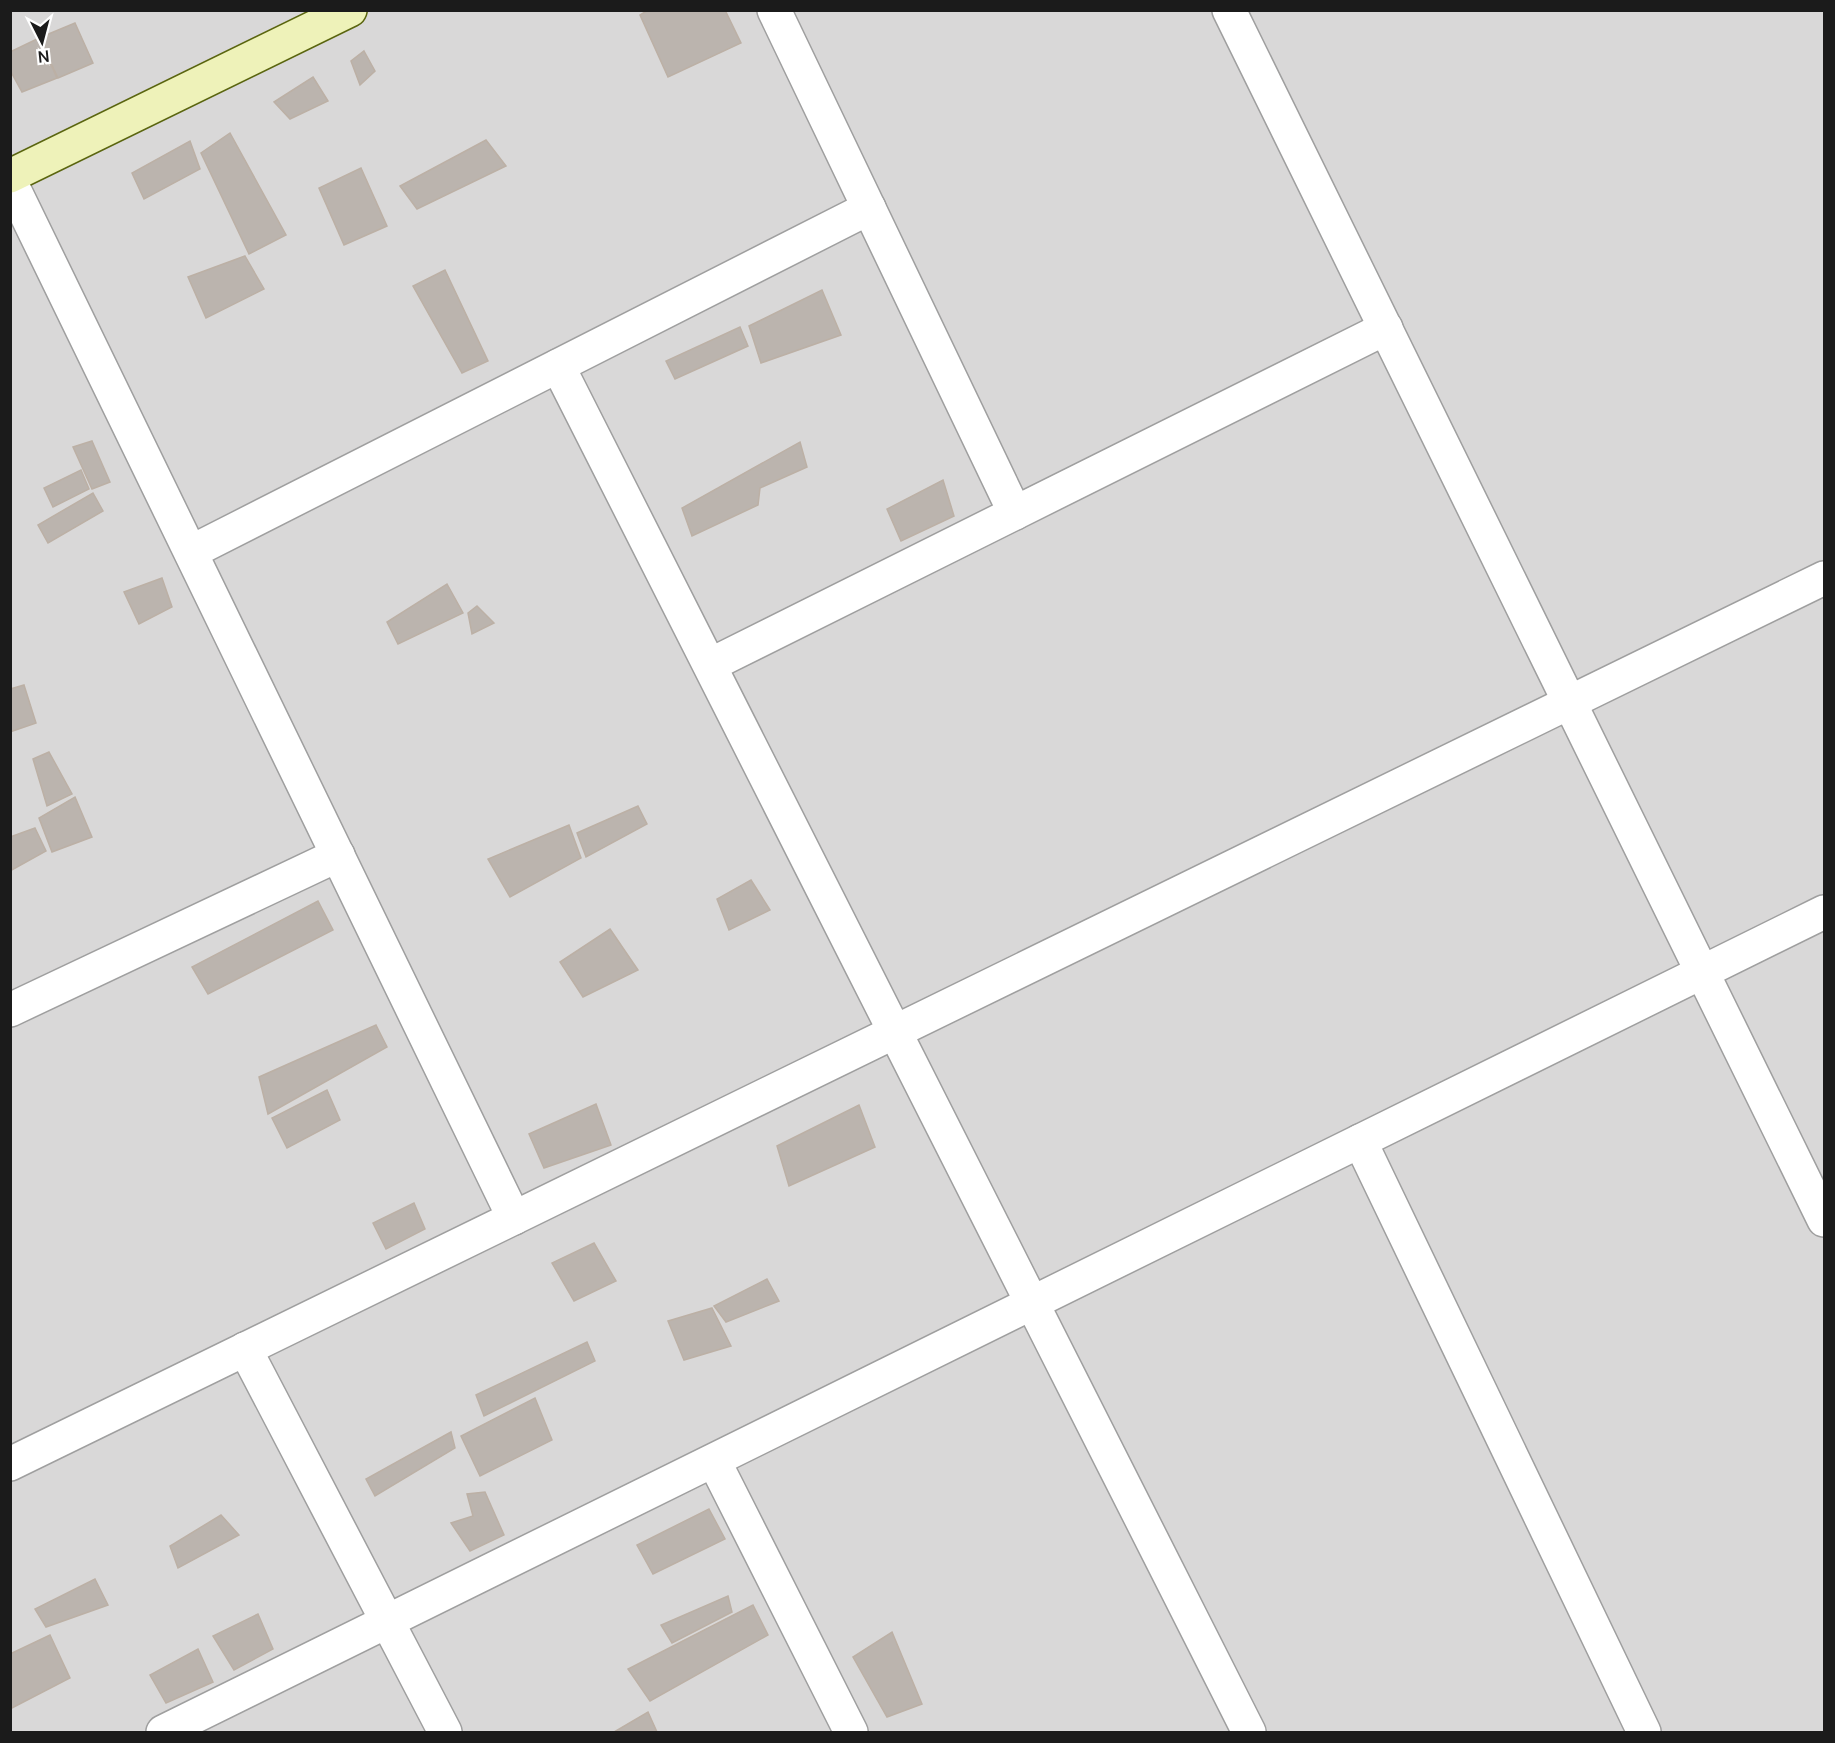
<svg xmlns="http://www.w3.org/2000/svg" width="1835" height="1743" viewBox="0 0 1835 1743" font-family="Manrope,sans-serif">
  <rect width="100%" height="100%" fill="#ece8e1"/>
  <!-- residential -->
  <rect fill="#d9d8d8" x="11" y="11" width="1813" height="1721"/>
  <!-- building -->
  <g fill="#bbb4ae" stroke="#bcb0a5" stroke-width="1.5">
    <path d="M648 10H725L741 43 668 77 640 15Z"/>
    <path d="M75 23 93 63 58 78 39 38Z"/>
    <path d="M39 38 57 78 22 92 10 70V52Z"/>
    <path d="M364 51 375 71 360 85 351 61Z"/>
    <path d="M313 77 328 101 290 119 274 102Z"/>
    <path d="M230 133 286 235 249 254 201 153Z"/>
    <path d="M486 140 506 166 417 209 400 186Z"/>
    <path d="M190 141 200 169 144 199 132 173Z"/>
    <path d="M361 168 387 226 344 245 319 188Z"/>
    <path d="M245 256 264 289 206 318 188 277Z"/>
    <path d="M445 270 488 361 462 373 413 286Z"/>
    <path d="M822 290 841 335 761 363 749 326Z"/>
    <path d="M740 327 748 346 675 379 666 361Z"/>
    <path d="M92 441 110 482 92 489 73 447Z"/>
    <path d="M800 442 807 467 760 488 758 505 692 536 682 508Z"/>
    <path d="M81 470 89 489 53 507 44 488Z"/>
    <path d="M943 480 954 516 901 541 887 509Z"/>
    <path d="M93 493 103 511 48 543 38 525Z"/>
    <path d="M162 578 172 607 139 624 124 592Z"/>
    <path d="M447 584 463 613 398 644 387 622Z"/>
    <path d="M477 606 494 623 472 634 468 613Z"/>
    <path d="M24 685 36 723 10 732V689Z"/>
    <path d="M49 752 72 794 47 806 33 759Z"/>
    <path d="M75 797 92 837 52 852 39 818Z"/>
    <path d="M638 806 647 824 586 857 577 833Z"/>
    <path d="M569 825 581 858 510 897 488 859Z"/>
    <path d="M35 828 46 851 10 871V837Z"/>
    <path d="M751 880 770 910 729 930 717 899Z"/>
    <path d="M318 901 333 930 208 994 192 967Z"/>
    <path d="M610 929 638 970 583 997 560 962Z"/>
    <path d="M376 1025 387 1047 268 1114 259 1077Z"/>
    <path d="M327 1090 340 1120 287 1148 272 1118Z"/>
    <path d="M596 1104 611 1145 544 1168 529 1134Z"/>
    <path d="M859 1105 875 1147 789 1186 777 1146Z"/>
    <path d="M414 1203 425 1229 386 1249 373 1223Z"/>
    <path d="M594 1243 616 1281 574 1301 552 1263Z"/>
    <path d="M767 1279 779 1301 726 1322 714 1306Z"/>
    <path d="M712 1308 731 1346 684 1360 668 1321Z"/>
    <path d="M587 1342 595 1361 484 1416 476 1395Z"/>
    <path d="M535 1398 552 1440 480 1476 461 1436Z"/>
    <path d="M451 1432 455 1448 375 1496 366 1479Z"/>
    <path d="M485 1492 504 1535 470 1551 451 1523 473 1516 467 1494Z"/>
    <path d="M709 1509 725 1539 653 1574 637 1545Z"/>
    <path d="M221 1515 239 1535 178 1568 170 1546Z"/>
    <path d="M95 1579 108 1605 46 1627 35 1609Z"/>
    <path d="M728 1596 732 1612 672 1643 661 1625Z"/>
    <path d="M753 1605 768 1635 650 1701 628 1669Z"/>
    <path d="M258 1614 273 1649 234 1670 213 1636Z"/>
    <path d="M892 1632 922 1704 887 1717 853 1657Z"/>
    <path d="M50 1635 70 1678 10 1709V1654Z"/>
    <path d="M198 1649 213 1682 166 1703 150 1675Z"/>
    <path d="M648 1712 657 1732H614Z"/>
  </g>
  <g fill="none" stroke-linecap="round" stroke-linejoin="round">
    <!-- street casing -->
    <g stroke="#9f9f9f" stroke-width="36">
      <g id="street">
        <path d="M774 10 1015 513"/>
        <path d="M1229 10 1824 1220"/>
        <path d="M10 181 514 1218"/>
        <path d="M558 366 1249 1732"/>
        <path d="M191 552 869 208"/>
        <path d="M710 665 1386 328"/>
        <path d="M10 1010 338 855"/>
        <path d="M1360 1141 1644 1732"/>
        <path d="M245 1349 445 1732"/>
        <path d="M714 1461 851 1732"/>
        <path d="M10 1464 1824 578"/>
        <path d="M163 1732 1824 912"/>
      </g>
    </g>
    <!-- secondary casing -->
    <g stroke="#5a650f" stroke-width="36">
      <path id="secondary" d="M10 176 350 10"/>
    </g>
    <!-- street -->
    <use href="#street" stroke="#fff" stroke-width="33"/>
    <!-- secondary -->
    <use href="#secondary" stroke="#eef2b9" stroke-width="33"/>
  </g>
  <!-- border -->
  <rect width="1835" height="1743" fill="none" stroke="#1b1b1b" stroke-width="24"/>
  <!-- north arrow -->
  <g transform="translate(42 42) rotate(174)" stroke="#ffffff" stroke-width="4.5" paint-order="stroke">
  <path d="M0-4.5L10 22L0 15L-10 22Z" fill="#1b1b1b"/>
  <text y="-9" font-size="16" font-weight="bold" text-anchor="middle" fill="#1b1b1b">N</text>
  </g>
</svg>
